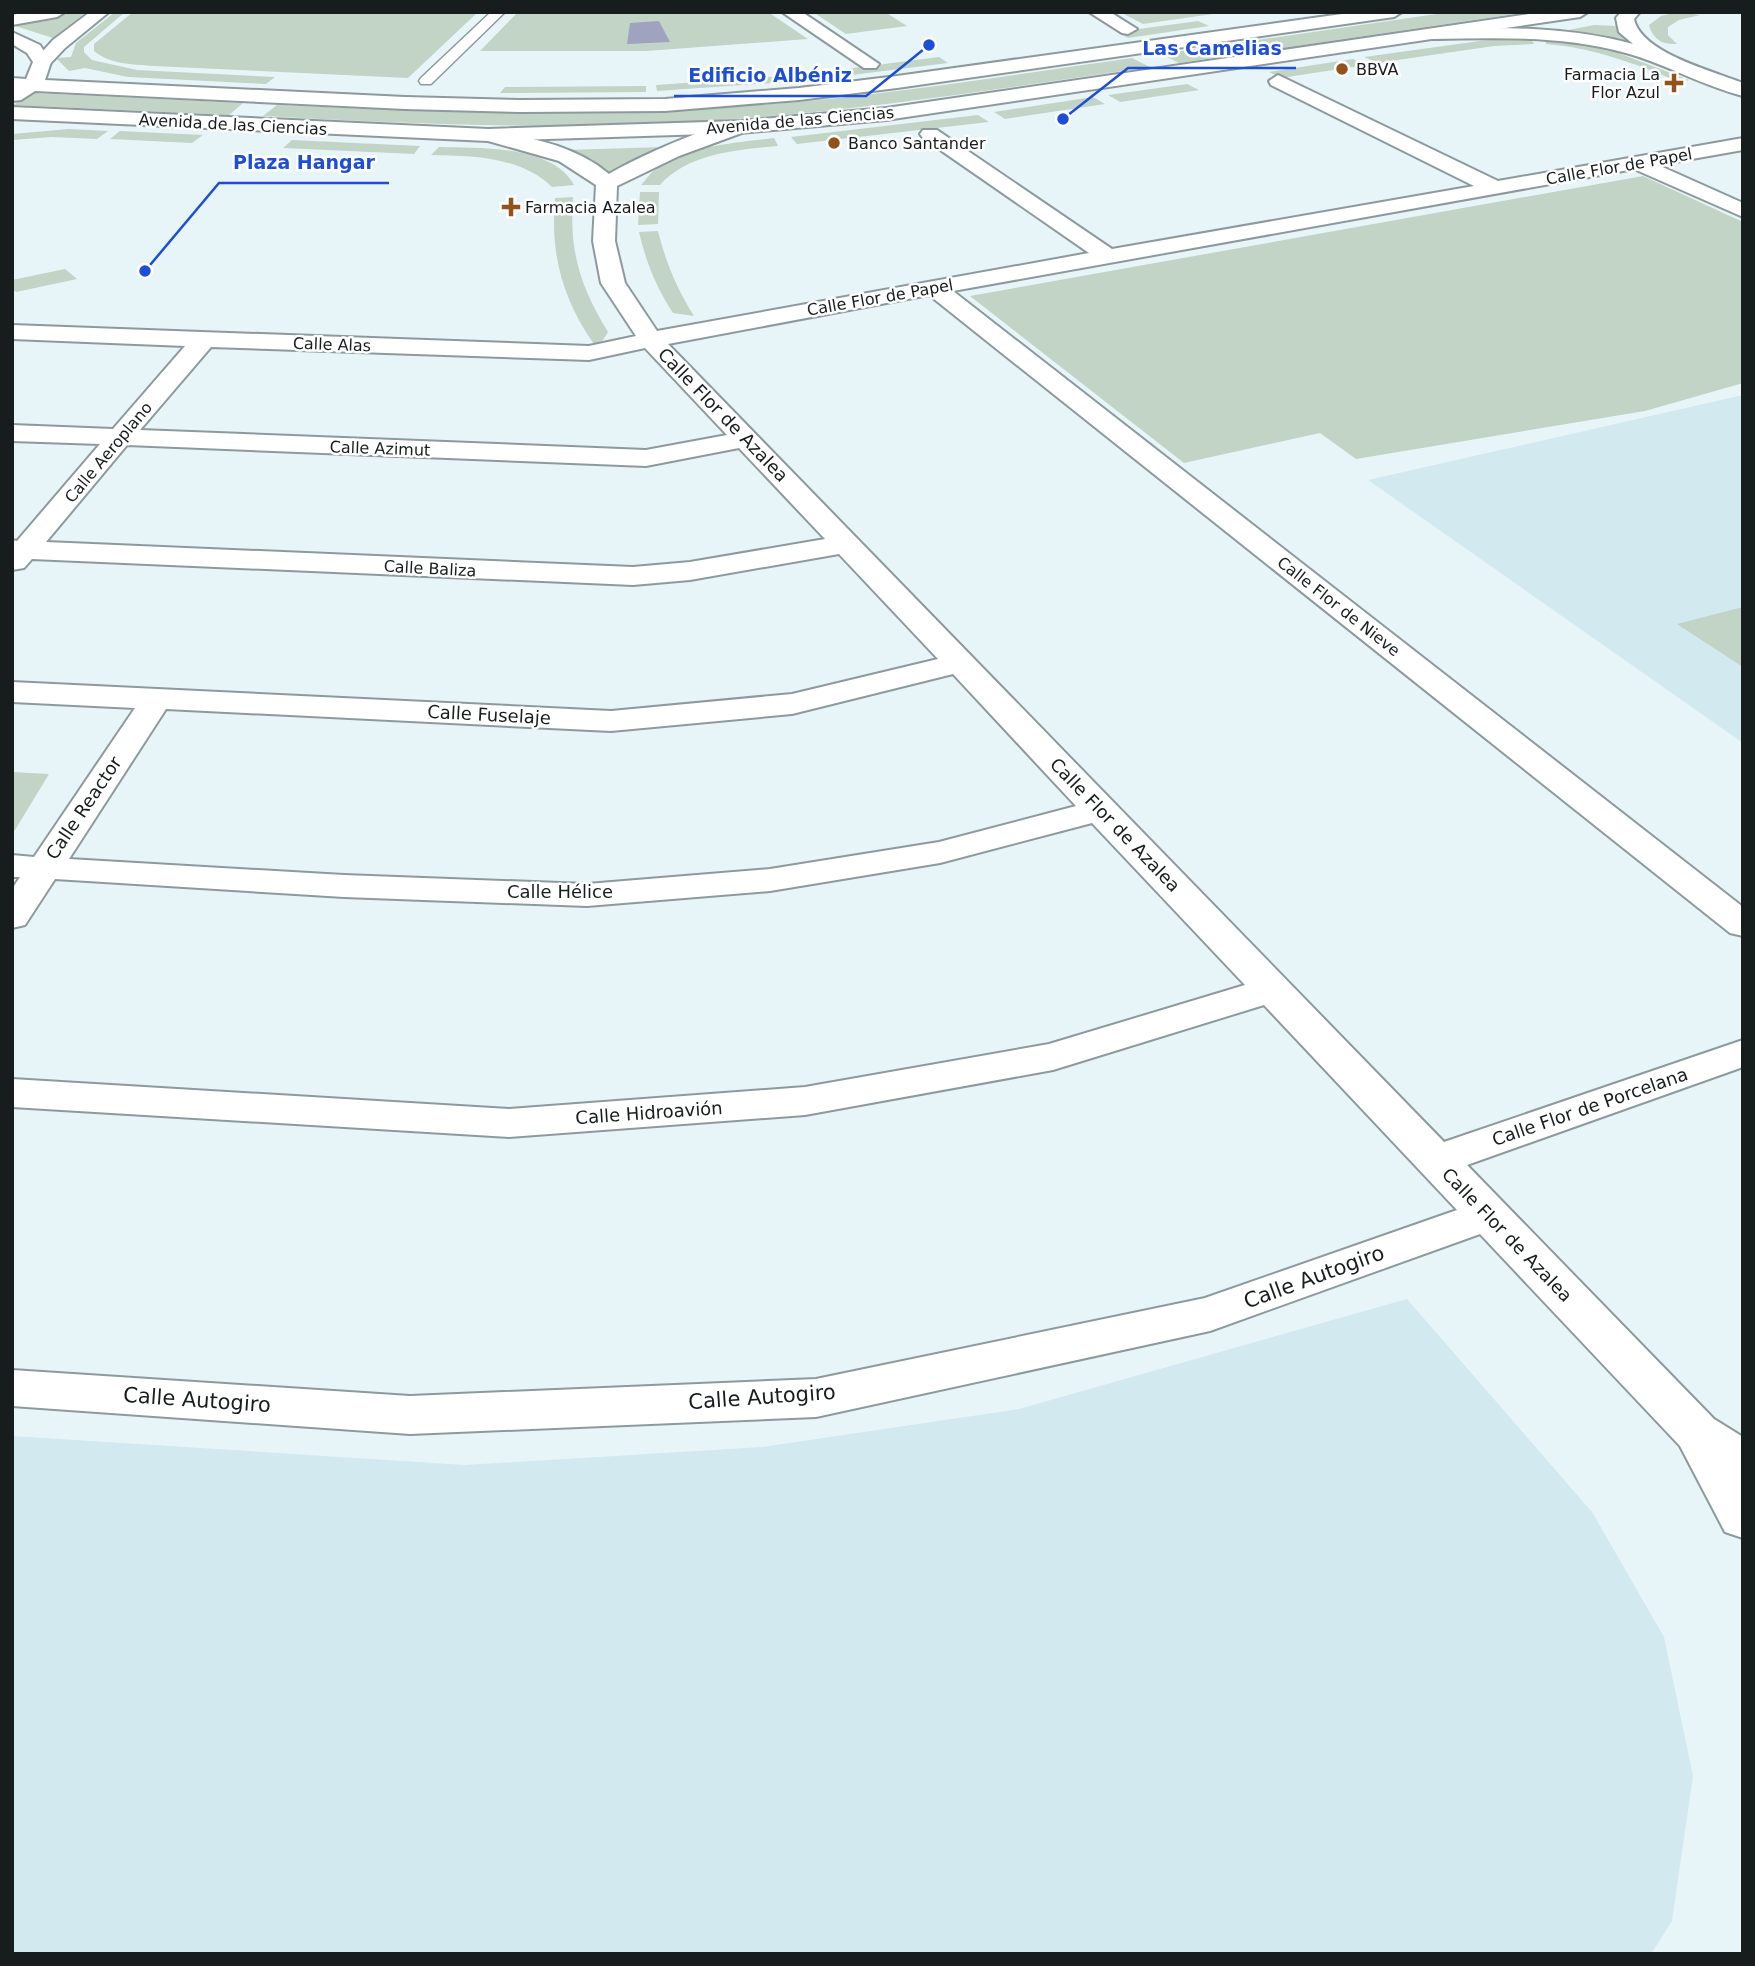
<svg xmlns="http://www.w3.org/2000/svg" width="1755" height="1966" viewBox="0 0 1755 1966" font-family="'DejaVu Sans',sans-serif">
  <rect width="100%" height="100%" fill="#e7f5f9"/>
  <!-- built -->
  <g fill="#d2e9ef">
    <path d="M1743 395V743L1368 480Z"/>
    <path d="M1407 1299 1592 1512 1664 1637 1693 1776 1672 1921 1651 1954H12V1436L465 1465 762 1447 1019 1409Z"/>
  </g>
  <!-- green -->
  <g fill="#c2d4c6">
    <path d="M77 12H86L53 38 12 25Z"/>
    <path d="M115 12H125L84 47V52L92 60 137 70 275 77 266 84 128 77 85 68 69 71 56 58 71 57 76 43Z"/>
    <path d="M133 12H478L408 78 153 66C132 64 111 65 94 51V44Z"/>
    <path d="M518 12H768L808 39 646 51H480Z"/>
    <path d="M813 12H885L907 26 846 34Z"/>
    <path d="M1120 12H1227L1143 24Z"/>
    <path d="M1450 12H1528L1179 63 1161 54Z"/>
    <path d="M1678 12 1700 15 1679 20 1668 27V35L1677 44C1663 45 1653 40 1649 25L1661 16Z"/>
    <path d="M1198 21 1209 26 1128 38 1117 32Z"/>
    <path d="M1594 25 1617 26 1621 34 1633 44 1558 32Z"/>
    <path d="M1530 38 1534 44 1494 46 1377 63 1364 57 1487 40Z"/>
    <path d="M1545 39 1608 49 1689 80 1679 82C1634 63 1594 48 1546 44Z"/>
    <path d="M939 57 948 63 812 80 806 74Z"/>
    <path d="M1132 58 1150 67C998 89 846 113 692 122 549 130 406 124 263 116L277 105C434 112 591 118 748 106 877 97 1005 76 1132 58Z"/>
    <path d="M1353 59 1366 65 1281 78 1269 72Z"/>
    <path d="M796 75 802 81 657 91 656 85Z"/>
    <path d="M1187 84 1199 90 1120 102 1108 95Z"/>
    <path d="M646 86V92L500 93 505 87Z"/>
    <path d="M31 93H34L243 103 229 115 13 105Z"/>
    <path d="M1093 97 1105 104 1005 119 994 112Z"/>
    <path d="M978 115 989 122 797 144 791 137Z"/>
    <path d="M69 129 108 131 97 139 52 137 12 140V134Z"/>
    <path d="M120 131 203 135 192 143 110 139Z"/>
    <path d="M774 138 778 146C737 150 689 153 660 185H641C646 180 650 173 656 169 687 145 736 143 774 138Z"/>
    <path d="M292 140 420 146 414 154 283 148Z"/>
    <path d="M439 147C479 148 553 145 574 185L552 187C520 156 472 156 431 155Z"/>
    <path d="M663 147 622 166 609 177 586 158 565 150Z"/>
    <path d="M1643 176 1743 222V383L1645 411 1356 459 1320 433 1184 463 970 296Z"/>
    <path d="M640 192H659L658 224 638 225Z"/>
    <path d="M573 197C569 251 580 286 608 332L603 340 594 344C562 299 550 252 555 198Z"/>
    <path d="M658 231C666 263 677 289 694 316L673 313C656 287 646 262 639 232Z"/>
    <path d="M65 269 77 279 16 292 12 289V280Z"/>
    <path d="M1743 607V667L1677 624Z"/>
    <path d="M12 772 49 774 15 830H12Z"/>
  </g>
  <!-- water -->
  <path fill="#9fa3bf" d="M659 21 670 42 627 44 630 23Z"/>
  <g fill="none" stroke-linecap="round" stroke-linejoin="round">
    <!-- lane casing -->
    <g stroke="#8d9a9d" stroke-width="3">
      <path id="lane" d="M491 12H505L431 84H421L419 81 421 78Z"/>
    </g>
    <!-- street casing -->
    <g stroke="#8d9a9d" stroke-width="4">
      <g id="street">
        <path d="M782 12H802L879 64 876 68H864Z"/>
        <path d="M1089 12H1110L1137 29 1128 34 1122 33Z"/>
        <path d="M1621 12H1640L1634 19C1641 53 1713 71 1743 83V96C1703 86 1666 64 1626 53 1562 35 1497 38 1432 39L1423 34 1432 29C1501 27 1566 26 1633 44L1619 32 1616 18Z"/>
        <path d="M1278 75 1498 181 1743 138V150L1658 165 1743 203V217L1634 169 953 291 1743 907V936L1730 933 929 295 668 344 1444 1142 1743 1040V1067L1467 1165 1714 1419 1743 1437V1538L1725 1532 1680 1446 1480 1234 1210 1331 816 1417 410 1434 12 1406V1370L410 1396 816 1379 1205 1298 1457 1210 1264 1005 1053 1070 805 1115 509 1137 12 1107V1079L509 1109 805 1087 1049 1044 1245 985 1092 823 940 863 770 891 587 906 344 897 55 879 25 925 12 928V889L20 877H12V855L34 857 135 708 12 702V682L611 711 792 694 938 659 839 554 690 580 633 585 32 559 24 568 12 570V540L17 541 100 444 12 441V425L113 429 185 346 12 339V325L589 346 636 336 601 283 593 241 596 185 559 161 481 139 478 135 481 131 488 129C530 138 575 145 609 174 632 160 723 117 747 123L750 127 747 131 679 156 617 186 615 241 625 283 657 331 1089 253 923 138 920 134 923 130H937L1112 249 1474 186 1271 85 1269 81ZM211 347 589 360 645 348 727 435 646 450 140 430ZM127 445 646 466 739 448 825 539 690 562 633 567 46 542ZM953 674 1076 806 939 842 770 869 587 884 344 875 69 859 166 709 611 731 792 714Z"/>
      </g>
    </g>
    <!-- secondary casing -->
    <g stroke="#8d9a9d" stroke-width="4">
      <g id="secondary">
        <path d="M27 12H65L57 17 12 25V15Z"/>
        <path d="M90 12H109L65 48 48 66H36L33 62 53 40Z"/>
      </g>
    </g>
    <!-- primary casing -->
    <g stroke="#8d9a9d" stroke-width="4">
      <g id="primary">
        <path d="M1356 12H1402L1394 17 897 88 799 100 665 111 520 112 405 109 35 91 21 100 12 101V78L26 79 33 62 27 53 12 44V32L40 45 51 62 45 80 405 97 520 100 665 99 799 88 897 76Z"/>
        <path d="M1543 12H1588L1580 17 886 120 740 133 488 141 12 119V107L488 129 740 121 886 108Z"/>
      </g>
    </g>
    <!-- lane -->
    <use href="#lane" fill="#fff" fill-rule="evenodd"/>
    <!-- street -->
    <use href="#street" fill="#fff" fill-rule="evenodd"/>
    <!-- secondary -->
    <use href="#secondary" fill="#fff" fill-rule="evenodd"/>
    <!-- primary -->
    <use href="#primary" fill="#fff" fill-rule="evenodd"/>
  </g>
  <!-- markers -->
  <g fill="#92521a" stroke="#fff" stroke-width="2.5">
    <circle cx="1342" cy="69" r="7"/>
    <path d="M1670.5 72.5h7v7h7v7h-7v7h-7v-7h-7v-7h7z"/>
    <circle cx="834" cy="143" r="7"/>
    <path d="M507.5 196.5h7v7h7v7h-7v7h-7v-7h-7v-7h7z"/>
  </g>
  <g text-anchor="middle" stroke-width="5" stroke-linejoin="round" paint-order="stroke">
    <!-- far-poi labels -->
    <g font-size="16" fill="#171c1d" stroke="#fff" text-anchor="start">
      <text x="1356" y="75">BBVA</text>
      <text x="1660" y="80" text-anchor="end">Farmacia La<tspan x="1660" dy="18">Flor Azul</tspan></text>
      <text x="848" y="149">Banco Santander</text>
      <text x="525" y="213">Farmacia Azalea</text>
    </g>
    <!-- far-street labels -->
    <g font-size="16" fill="#171c1d" stroke="#fff">
      <text transform="translate(800 120) rotate(-5)" y="6">Avenida de las Ciencias</text>
      <text transform="translate(233 124) rotate(3)" y="6">Avenida de las Ciencias</text>
      <text transform="translate(1619 166) rotate(-10)" y="6">Calle Flor de Papel</text>
      <text transform="translate(880 297) rotate(-10)" y="6">Calle Flor de Papel</text>
      <text transform="translate(332 344) rotate(2)" y="6">Calle Alas</text>
      <text transform="translate(380 448) rotate(2)" y="6">Calle Azimut</text>
      <text transform="translate(108 452) rotate(-50)" y="6">Calle Aeroplano</text>
      <text transform="translate(430 568) rotate(3)" y="6">Calle Baliza</text>
      <text transform="translate(1339 606) rotate(38)" y="6">Calle Flor de Nieve</text>
    </g>
    <!-- street labels -->
    <g font-size="18" fill="#171c1d" stroke="#fff">
      <text transform="translate(723 415) rotate(46)" y="6">Calle Flor de Azalea</text>
      <text transform="translate(489 715) rotate(3)" y="6">Calle Fuselaje</text>
      <text transform="translate(84 808) rotate(-56)" y="6">Calle Reactor</text>
      <text transform="translate(1115 825) rotate(46)" y="6">Calle Flor de Azalea</text>
      <text x="560" y="898">Calle Hélice</text>
      <text transform="translate(1590 1107) rotate(-19)" y="6">Calle Flor de Porcelana</text>
      <text transform="translate(649 1113) rotate(-4)" y="6">Calle Hidroavión</text>
      <text transform="translate(1507 1235) rotate(46)" y="6">Calle Flor de Azalea</text>
    </g>
    <!-- near-street labels -->
    <g font-size="21" fill="#171c1d" stroke="#fff">
      <text transform="translate(1314 1277) rotate(-20)" y="7">Calle Autogiro</text>
      <text transform="translate(762 1397) rotate(-4)" y="7">Calle Autogiro</text>
      <text transform="translate(197 1400) rotate(4)" y="7">Calle Autogiro</text>
    </g>
  </g>
  <!-- callouts -->
  <path fill="none" stroke="#1d4ed8" stroke-width="2.5" d="M1063 119L1128 68H1296M929 45L866 96H674M145 271L219 183H389"/>
  <g fill="#1d4ed8" stroke="#fff" stroke-width="2.5">
    <circle cx="1063" cy="119" r="7"/>
    <circle cx="929" cy="45" r="7"/>
    <circle cx="145" cy="271" r="7"/>
  </g>
  <g font-size="19" text-anchor="middle" font-weight="bold" fill="#1d4ed8" stroke="#fff" stroke-width="5" stroke-linejoin="round" paint-order="stroke">
    <text x="1212" y="55">Las Camelias</text>
    <text x="770" y="82">Edificio Albéniz</text>
    <text x="304" y="169">Plaza Hangar</text>
  </g>
  <!-- border -->
  <rect width="1755" height="1966" fill="none" stroke="#171c1d" stroke-width="28"/>
</svg>
